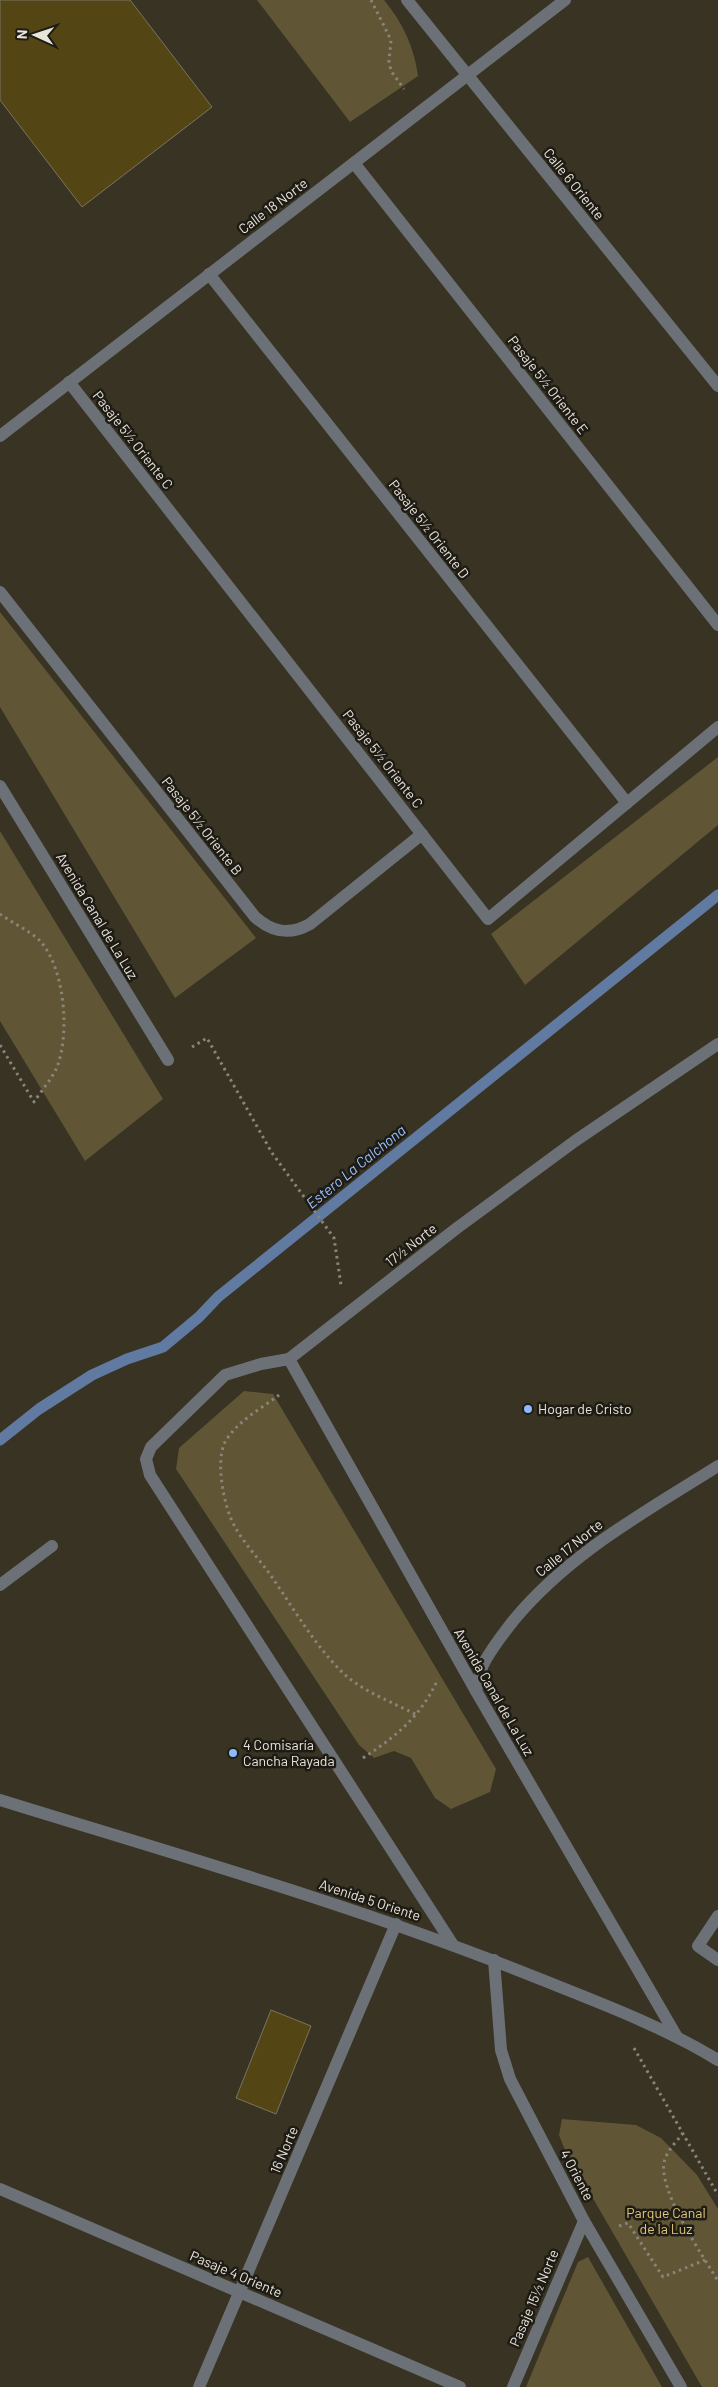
<svg xmlns="http://www.w3.org/2000/svg" width="718" height="2387" viewBox="0 0 718 2387" font-family="Barlow,sans-serif">
  <rect width="100%" height="100%" fill="#383323"/>
  <!-- green -->
  <g fill="#605535">
    <path d="M257 0H384C403 23 414 47 418 76L350 122Z"/>
    <path d="M0 612 256 938 175 998 0 707Z"/>
    <path d="M718 757V825L525 985 491 934Z"/>
    <path d="M0 831 163 1099 85 1161 0 1021Z"/>
    <path d="M244 1391 273 1394 496 1769 490 1792 451 1809 435 1798 411 1758 394 1751 374 1758 359 1745 176 1469 179 1448Z"/>
    <path d="M562 2119 636 2125 661 2138 697 2175 718 2209V2387H702L565 2150 559 2135Z"/>
    <path d="M588 2257 662 2387H526L578 2262Z"/>
  </g>
  <g fill="none" stroke-linecap="round" stroke-linejoin="round">
    <!-- stream -->
    <path stroke="#617aa2" stroke-width="11" d="M0 1440 39 1409 92 1375 127 1359 163 1347 199 1317 218 1297 718 895"/>
  </g>
  <!-- building -->
  <g fill="#544514" stroke="#7a7462">
    <path d="M0 0H130L212 107 82 207 0 100Z"/>
    <path d="M271 2010 311 2026 276 2114 236 2098Z"/>
  </g>
  <g fill="none" stroke-linecap="round" stroke-linejoin="round">
    <!-- path -->
    <g stroke="#898578" stroke-width="3" stroke-dasharray="2.5 4" stroke-linecap="butt">
      <path d="M371 0 391 40 389 61 391 71 404 89"/>
      <path d="M0 914C12 923 31 931 41 942 65 970 70 1034 57 1067 52 1079 41 1091 34 1102L0 1045"/>
      <path d="M192 1047 207 1038 272 1153 334 1238 341 1285"/>
      <path d="M279 1395C261 1409 237 1421 225 1442 215 1462 224 1508 235 1527 244 1543 258 1558 269 1573 293 1607 314 1645 344 1674 364 1692 394 1703 417 1715"/>
      <path d="M363 1758C397 1736 421 1716 438 1679"/>
      <path d="M634 2048 718 2195"/>
      <path d="M683 2133C677 2141 668 2150 665 2159 655 2187 703 2256 718 2281"/>
      <path d="M619 2226 628 2223 663 2277 705 2260"/>
    </g>
    <!-- minor -->
    <g stroke="#6c7178" stroke-width="12">
      <path d="M407 0 718 386"/>
      <path d="M354 163 718 625"/>
      <path d="M209 274 627 803"/>
      <path d="M69 382 488 919 718 727"/>
      <path d="M0 436 565 0"/>
      <path d="M0 592 255 917C272 932 289 936 310 924L422 834"/>
      <path d="M0 786 168 1060"/>
      <path d="M289 1359 476 1691 677 2037"/>
      <path d="M0 1585 52 1546"/>
      <path d="M476 1691C478 1683 480 1673 483 1665 490 1650 503 1634 513 1621 569 1553 645 1512 718 1466"/>
      <path d="M0 1800C181 1856 364 1908 540 1979 600 2003 662 2026 718 2060"/>
      <path d="M718 1916 698 1946 718 1960"/>
      <path d="M453 1945 150 1475 146 1459 151 1447 225 1375 261 1364 289 1359 457 1228 575 1141 718 1044"/>
      <path d="M494 1960 501 2050 510 2079 584 2221 681 2387"/>
      <path d="M0 2189 460 2387"/>
      <path d="M199 2387 396 1924"/>
      <path d="M513 2387 584 2221"/>
    </g>
  </g>
  <!-- markers -->
  <g fill="#8eb9fc" stroke="#1d1b14" stroke-width="2">
    <circle cx="528" cy="1409" r="5"/>
    <circle cx="233" cy="1753" r="5"/>
  </g>
  <g text-anchor="middle" stroke-width="5" stroke-linejoin="round" paint-order="stroke">
    <!-- street labels -->
    <g font-size="14" fill="#e7e4da" stroke="#1d1b14">
      <text transform="translate(574 184) rotate(51)" y="5">Calle 6 Oriente</text>
      <text transform="translate(273 206) rotate(-37)" y="5">Calle 18 Norte</text>
      <text transform="translate(548 385) rotate(52)" y="5">Pasaje 5½ Oriente E</text>
      <text transform="translate(133 440) rotate(52)" y="5">Pasaje 5½ Oriente C</text>
      <text transform="translate(429 529) rotate(52)" y="5">Pasaje 5½ Oriente D</text>
      <text transform="translate(383 759) rotate(52)" y="5">Pasaje 5½ Oriente C</text>
      <text transform="translate(202 826) rotate(52)" y="5">Pasaje 5½ Oriente B</text>
      <text transform="translate(97 916) rotate(59)" y="5">Avenida Canal de La Luz</text>
      <text transform="translate(411 1245) rotate(-38)" y="5">17½ Norte</text>
      <text transform="translate(569 1548) rotate(-39)" y="5">Calle 17 Norte</text>
      <text transform="translate(494 1692) rotate(60)" y="5">Avenida Canal de La Luz</text>
      <text transform="translate(370 1900) rotate(18)" y="5">Avenida 5 Oriente</text>
      <text transform="translate(284 2150) rotate(-67)" y="5">16 Norte</text>
      <text transform="translate(577 2175) rotate(62)" y="5">4 Oriente</text>
      <text transform="translate(236 2274) rotate(23)" y="5">Pasaje 4 Oriente</text>
      <text transform="translate(534 2298) rotate(-67)" y="5">Pasaje 15½ Norte</text>
    </g>
    <!-- poi labels -->
    <g font-size="14" fill="#e7e4da" stroke="#1d1b14" text-anchor="start">
      <text x="538" y="1414">Hogar de Cristo</text>
      <text x="243" y="1750">4 Comisaría<tspan x="243" dy="16">Cancha Rayada</tspan></text>
    </g>
    <!-- park labels -->
    <g font-size="14" fill="#e0c77c" stroke="#1d1b14">
      <text x="666" y="2218">Parque Canal<tspan x="666" dy="16">de la Luz</tspan></text>
    </g>
    <!-- water labels -->
    <g font-size="15" font-style="italic" fill="#99c0ff" stroke="#1d1b14">
      <text transform="translate(356 1167) rotate(-39)" y="5">Estero La Calchona</text>
    </g>
  </g>
  <!-- north arrow -->
  <g transform="translate(35 35) rotate(273)" stroke="#1d1b14" stroke-width="4" paint-order="stroke">
  <path d="M0-4L9 19L0 12L-9 19Z" fill="#e7e4da"/>
  <text y="-8" font-size="14" font-weight="bold" text-anchor="middle" fill="#e7e4da">N</text>
  </g>
</svg>
